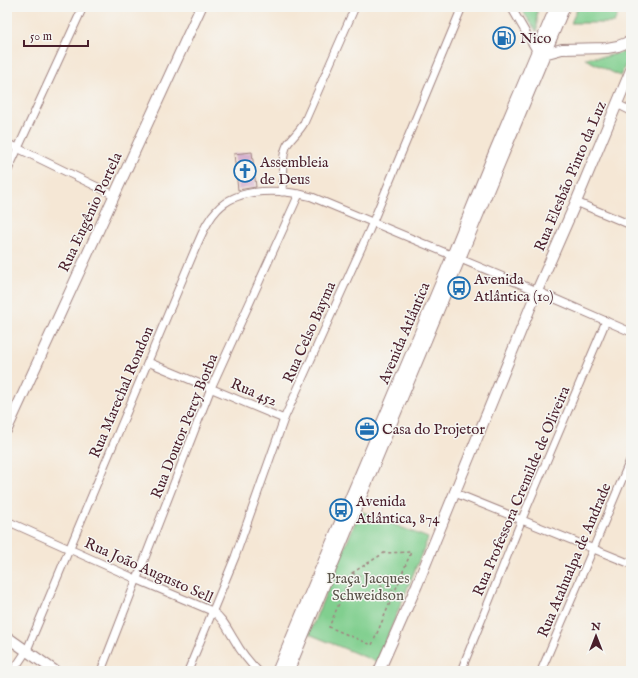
<svg xmlns="http://www.w3.org/2000/svg" width="638" height="678" viewBox="0 0 638 678" font-family="'IM FELL English',serif">
  <rect width="100%" height="100%" fill="#f6f6f2"/>
  <filter id="ink" filterUnits="userSpaceOnUse"><feTurbulence type="fractalNoise" baseFrequency=".025" numOctaves="2"/><feDisplacementMap in="SourceGraphic" scale="8" xChannelSelector="R" yChannelSelector="G"/><feConvolveMatrix kernelMatrix="1 2 1 2 8 2 1 2 1" color-interpolation-filters="sRGB"/></filter>
  <filter id="wash" filterUnits="userSpaceOnUse"><feTurbulence type="fractalNoise" baseFrequency=".012" numOctaves="4" result="noise"/><feDisplacementMap in="SourceGraphic" scale="16" xChannelSelector="R" yChannelSelector="G"/><feGaussianBlur stdDeviation="0.9" result="paint"/><feColorMatrix in="noise" values="0 0 0 0 0 0 0 0 0 0 0 0 0 0 0 0 0 1.4 0 .05"/><feComposite in="paint" operator="in"/></filter>
  <g filter="url(#wash)">
    <rect width="100%" height="100%" fill="#f5e7d5"/>
    <!-- green -->
    <g fill="#81cf8f" stroke="#66775d">
      <path d="M520 7H537V32Z"/>
      <path d="M578 7H621L614 23H571Z"/>
      <path d="M631 50V54L620 76 585 59 590 57H604Z"/>
      <path d="M360 511 428 538 377 662 309 634Z"/>
    </g>
    <g id="blocks">
      <!-- building -->
      <path fill="#d2aacb" d="M252 152 256 187 238 190 234 154Z"/>
    </g>
  </g>
  <g filter="url(#ink)">
    <use href="#blocks" fill-opacity="0" stroke="#a08380" stroke-width="1"/>
    <g fill="none" stroke-linecap="round" stroke-linejoin="round">
      <!-- street casing -->
      <g stroke="#a08380" stroke-width="9">
        <g id="street">
          <path d="M511 7 537 52"/>
          <path d="M617 104 631 111"/>
          <path d="M7 143 114 195"/>
          <path d="M7 172 83 7"/>
          <path d="M282 192C283 179 281 157 287 145 292 137 300 131 304 123L355 7"/>
          <path d="M576 202 631 225"/>
          <path d="M148 362 284 419"/>
          <path d="M455 493 631 564"/>
          <path d="M7 521 136 579 212 611C223 618 228 630 235 641 241 652 249 662 258 671"/>
          <path d="M13 671 27 650 196 247C202 234 207 220 217 210 239 186 283 189 312 197L537 291 631 332"/>
          <path d="M101 671 211 388 299 194"/>
          <path d="M188 671 235 557 284 419 369 231 462 7"/>
          <path d="M461 671 522 519 606 321"/>
          <path d="M541 671 593 549 631 458"/>
        </g>
      </g>
      <!-- secondary casing -->
      <g stroke="#a08380" stroke-width="12">
        <g id="secondary">
          <path d="M539 52 544 54 562 49 607 48 618 46 631 41"/>
          <path d="M7 429 201 7"/>
          <path d="M7 637 55 671"/>
          <path d="M379 671 417 585 537 291 576 202 631 70"/>
        </g>
      </g>
      <!-- primary casing -->
      <g stroke="#a08380" stroke-width="13">
        <g id="primary">
          <path d="M278 671 448 267 494 154 556 7"/>
          <path d="M288 671 564 7"/>
        </g>
      </g>
      <!-- path -->
      <g stroke="#a08380" stroke-width="1.5" stroke-dasharray="3 3" stroke-linecap="butt">
        <path d="M352 573 395 591 372 645 329 627Z"/>
        <path d="M352 573 384 553 411 552 395 591"/>
      </g>
      <!-- street -->
      <use href="#street" stroke="#fff" stroke-width="7"/>
      <!-- secondary -->
      <use href="#secondary" stroke="#fff" stroke-width="10"/>
      <!-- primary -->
      <use href="#primary" stroke="#fff" stroke-width="11"/>
    </g>
  </g>
  <!-- icons -->
  <defs>
    <g id="fuel-ring" transform="scale(1.15)"><circle r="9.5" fill="#f6f6f2" stroke="#1f6fb2" stroke-width="1.5"/><path d="M-5.5-6h7V0h2V4h1.3V-2.5L3-4.5l.8-.8L6-3V5H2.5V1h-1V6h-7ZM-4.2-4.7v3.2H.2V-4.7Z" fill="#1f6fb2"/></g>
    <g id="church-ring" transform="scale(1.15)"><circle r="9.5" fill="#f6f6f2" stroke="#1f6fb2" stroke-width="1.5"/><path d="M-1.2-6h2.4v3.5h3.3v2.4h-3.3V6h-2.4V-.1h-3.3v-2.4h3.3Z" fill="#1f6fb2"/></g>
    <g id="bus-ring" transform="scale(1.15)"><circle r="9.5" fill="#f6f6f2" stroke="#1f6fb2" stroke-width="1.5"/><path d="M-5-6H5V4H4V6H2V4H-2V6H-4V4H-5ZM-3.5-4V0h7V-4ZM-3.5 1.2v1.5H-2V1.2ZM2 1.2v1.5H3.5V1.2Z" fill="#1f6fb2"/></g>
    <g id="office-ring" transform="scale(1.15)"><circle r="9.5" fill="#f6f6f2" stroke="#1f6fb2" stroke-width="1.5"/><path d="M-6-3h4V-5.5h4V-3h4V5H-6ZM-1-4.5V-3h2v-1.5ZM-6 0V1H6V0Z" fill="#1f6fb2"/></g>
  </defs>
  <g fill-rule="evenodd">
    <use href="#fuel-ring" x="504" y="38"/>
    <use href="#church-ring" x="245" y="171"/>
    <use href="#bus-ring" x="459" y="288"/>
    <use href="#office-ring" x="367" y="429"/>
    <use href="#bus-ring" x="341" y="510"/>
  </g>
  <g text-anchor="middle" stroke-width="3" stroke-linejoin="round" paint-order="stroke">
    <!-- poi labels -->
    <g font-size="15" fill="#4a1f2b" stroke="#f6f6f2" text-anchor="start">
      <text x="520" y="43">Nico</text>
      <text x="260" y="167">Assembleia<tspan x="260" dy="17">de Deus</tspan></text>
      <text x="474" y="284">Avenida<tspan x="474" dy="17">Atlântica (10)</tspan></text>
      <text x="382" y="434">Casa do Projetor</text>
      <text x="356" y="506">Avenida<tspan x="356" dy="17">Atlântica, 874</tspan></text>
    </g>
    <!-- street labels -->
    <g font-size="15" fill="#4a1f2b" stroke="#f6f6f2">
      <text transform="translate(570 176) rotate(-67)" y="5">Rua Elesbão Pinto da Luz</text>
      <text transform="translate(90 212) rotate(-65)" y="5">Rua Eugênio Portela</text>
      <text transform="translate(309 332) rotate(-66)" y="5">Rua Celso Bayma</text>
      <text transform="translate(404 333) rotate(-67)" y="5">Avenida Atlântica</text>
      <text transform="translate(121 392) rotate(-67)" y="5">Rua Marechal Rondon</text>
      <text transform="translate(254 392) rotate(23)" y="5">Rua 452</text>
      <text transform="translate(184 426) rotate(-68)" y="5">Rua Doutor Percy Borba</text>
      <text transform="translate(521 491) rotate(-67)" y="5">Rua Professora Cremilde de Oliveira</text>
      <text transform="translate(574 560) rotate(-67)" y="5">Rua Atahualpa de Andrade</text>
      <text transform="translate(149 570) rotate(24)" y="5">Rua João Augusto Sell</text>
    </g>
    <!-- park labels -->
    <g font-size="15" fill="#5a5449" stroke="#f6f6f2">
      <text x="368" y="583">Praça Jacques<tspan x="368" dy="17">Schweidson</tspan></text>
    </g>
  </g>
  <!-- margin -->
  <rect width="638" height="678" fill="none" stroke="#f6f6f2" stroke-width="24"/>
  <!-- north arrow -->
  <g transform="translate(596 636)" stroke="#f6f6f2" stroke-width="3" paint-order="stroke">
  <path d="M0-3L7 15L0 10L-7 15Z" fill="#4a1f2b"/>
  <text y="-6" font-size="11" font-weight="bold" text-anchor="middle" fill="#4a1f2b">N</text>
  </g>
  <!-- scale -->
  <path d="M24 40v6h64v-6" fill="none" stroke="#4a1f2b" stroke-width="2"/>
  <text x="30" y="40" font-size="12" fill="#4a1f2b" stroke="#f6f6f2" stroke-width="3" paint-order="stroke">50 m</text>
</svg>
